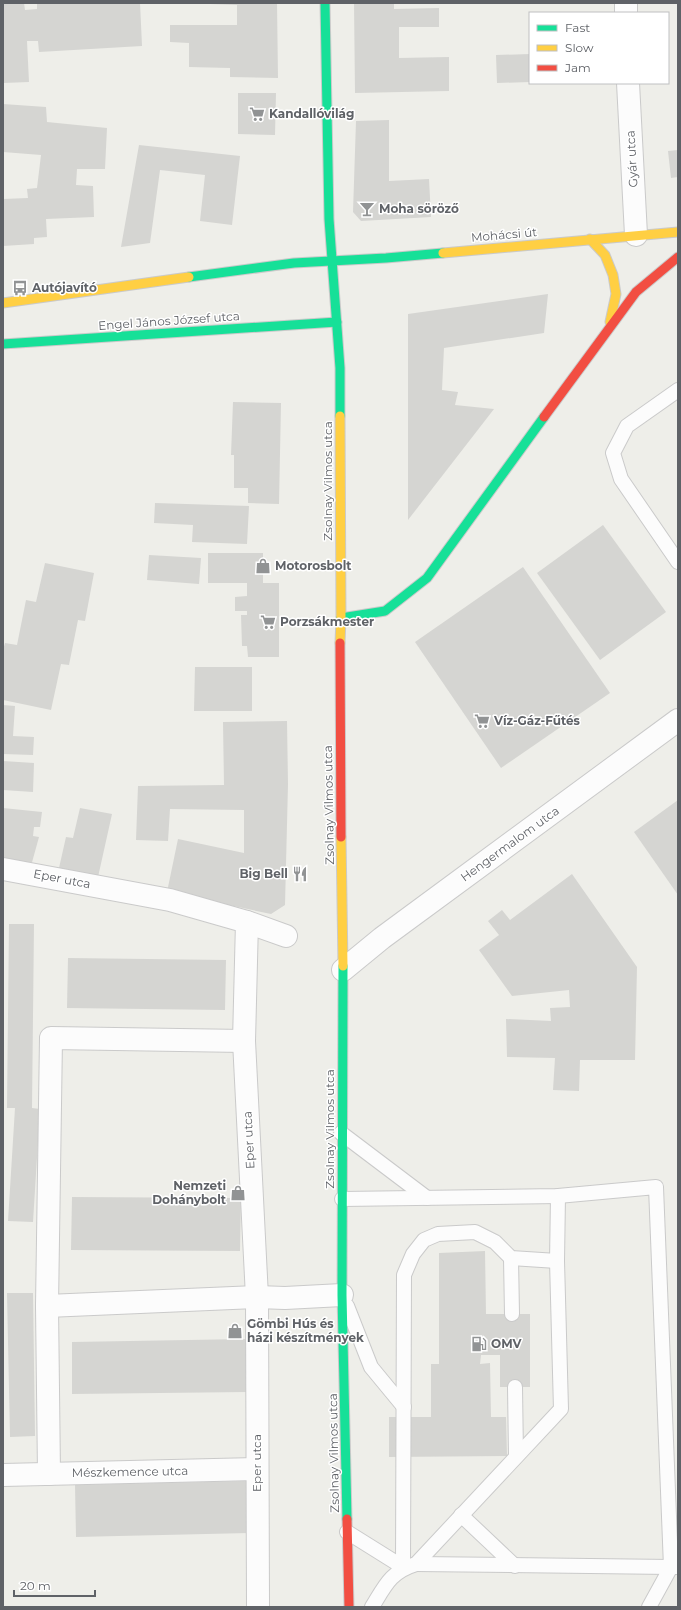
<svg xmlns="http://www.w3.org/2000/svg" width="681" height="1610" viewBox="0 0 681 1610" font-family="Montserrat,sans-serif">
  <rect width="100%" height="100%" fill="#eeeee9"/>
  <!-- building -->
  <g fill="#d5d5d2">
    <path d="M3 3H24L25 10 37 9V3H140L142 46 39 52 38 41H27L29 82 3 83Z"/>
    <path d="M210 3H277L278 78 230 77V68L189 67V43L170 42V25H237V5L210 4Z"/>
    <path d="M354 3H394V9L439 8V27H399V58L449 57V91L355 93Z"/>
    <path d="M530 54V82L497 83 496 55Z"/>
    <path d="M238 93H276L275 135 238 134Z"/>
    <path d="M3 104 46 107 47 122 107 128 105 169H77L76 185 93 186 94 217 46 219 47 237 34 238V244L3 246V199L28 198 27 189 37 188 41 155 3 152Z"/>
    <path d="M389 120V181L429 179 431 217 361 221 353 212 356 121Z"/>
    <path d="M139 145 240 156 232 225 200 221 205 175 160 170 150 243 121 247Z"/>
    <path d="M678 150V177L671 178 668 151Z"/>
    <path d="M548 294 544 333 444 348 442 390 458 392 455 405 494 409 408 520V314Z"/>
    <path d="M233 402 281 403 279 504 248 503V488H234V455H231Z"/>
    <path d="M155 503 249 506 247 544 192 542 193 525 154 523Z"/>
    <path d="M603 525 666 612 600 660 537 573Z"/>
    <path d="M208 553H263V583H279V657H248L247 646H242L241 615H247V611H235V597L247 596V583H208Z"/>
    <path d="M149 555 201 558 199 584 147 580Z"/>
    <path d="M45 563 94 573 85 621 78 620 69 665 61 664 51 710 3 700V650L5 643 17 645 26 600 36 602Z"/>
    <path d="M523 567 610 693 501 768 415 642Z"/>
    <path d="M195 667H252V711H194Z"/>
    <path d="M3 705 15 706 13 736 34 737 33 755 3 754Z"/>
    <path d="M287 721 288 784 285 905 271 914 167 892 178 839 244 853V810L170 809 168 841 136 840 138 786 224 785 223 722Z"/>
    <path d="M3 761 34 763 33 792 3 790Z"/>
    <path d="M678 800V895L634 832Z"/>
    <path d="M3 808 42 812 40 827H34L33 836 39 837 31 866 3 861Z"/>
    <path d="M80 808 112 814 98 877 59 868 66 837 73 838Z"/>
    <path d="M572 874 637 967 635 1060H580L579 1091 553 1090 555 1058 507 1057 506 1019 551 1021 550 1008 570 1007 569 990 512 996 479 950 499 935 488 921 502 910 510 920Z"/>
    <path d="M9 924H34L32 1108 40 1109 33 1222 8 1221 15 1108H7Z"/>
    <path d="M68 958 226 960 225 1010 67 1008Z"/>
    <path d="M72 1197 241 1198 240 1251 71 1250Z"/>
    <path d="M485 1251 486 1314H530V1387H500V1355H481L480 1364 490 1363 491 1417H506L507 1456 389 1457V1417H431V1364H439V1253Z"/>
    <path d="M7 1293H33L35 1436 10 1437Z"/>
    <path d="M246 1339 247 1392 72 1394V1342Z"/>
    <path d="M248 1481 249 1533 76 1537 75 1485Z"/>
  </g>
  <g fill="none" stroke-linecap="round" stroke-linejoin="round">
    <!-- lane casing -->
    <g stroke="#cacaca" stroke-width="16">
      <g id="lane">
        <path d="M678 390 627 426 613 453 621 479 678 562"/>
        <path d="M341 1133 427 1198"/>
        <path d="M342 1199 558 1196 656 1187 671 1567 416 1564"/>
        <path d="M511 1258 512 1314"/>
        <path d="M347 1306 371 1367 404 1407"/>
        <path d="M515 1387 516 1456"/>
        <path d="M461 1515 515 1566"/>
        <path d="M347 1532 403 1567"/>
        <path d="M403 1567 404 1275 413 1254 424 1240 438 1234 475 1232 495 1242 511 1258 557 1261"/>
        <path d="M372 1607C385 1586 390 1572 416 1564L561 1409 557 1261 558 1196"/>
        <path d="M649 1607 671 1567H678"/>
      </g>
    </g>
    <!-- street casing -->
    <g stroke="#cacaca" stroke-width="24">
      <g id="street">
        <path d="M626 3V13"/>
        <path d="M628 83 636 235"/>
        <path d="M3 869 170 900 247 922 244 1041 257 1297 258 1607"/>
        <path d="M247 922 286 936"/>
        <path d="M343 970 382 938 678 720"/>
        <path d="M47 1306 257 1297 285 1298 342 1295"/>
        <path d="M49 1474 47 1306 51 1038 244 1041"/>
        <path d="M3 1475 257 1469"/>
      </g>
    </g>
    <!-- fast casing -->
    <g stroke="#cacaca" stroke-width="11">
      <g id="fast">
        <path d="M325 3 329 219 340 368V416"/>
        <path d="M189 277 294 263 386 258 443 253"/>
        <path d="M3 344 337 322"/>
        <path d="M341 618 385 611 427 578 544 417"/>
        <path d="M343 966 342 1295 347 1519"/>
      </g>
    </g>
    <!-- slow casing -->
    <g stroke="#cacaca" stroke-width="11">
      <g id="slow">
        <path d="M590 239 605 255 613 275 616 294 610 322"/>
        <path d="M443 253 678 232"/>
        <path d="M3 303 189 277"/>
        <path d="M340 643 341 618 340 416"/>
        <path d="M341 837 343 966"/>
      </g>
    </g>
    <!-- jam casing -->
    <g stroke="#cacaca" stroke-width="11">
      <g id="jam">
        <path d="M544 417 636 292 678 257"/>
        <path d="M340 643 341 837"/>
        <path d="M347 1519 349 1607"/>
      </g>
    </g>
    <!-- lane -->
    <use href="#lane" stroke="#fcfcfc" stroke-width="14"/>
    <!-- street -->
    <use href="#street" stroke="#fcfcfc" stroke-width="22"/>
    <!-- fast -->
    <use href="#fast" stroke="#16e098" stroke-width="9"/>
    <!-- slow -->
    <use href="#slow" stroke="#ffcf43" stroke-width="9"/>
    <!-- jam -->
    <use href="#jam" stroke="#f24e42" stroke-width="9"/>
  </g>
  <!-- icons -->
  <defs>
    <g id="supermarket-bare" transform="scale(1.2)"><path d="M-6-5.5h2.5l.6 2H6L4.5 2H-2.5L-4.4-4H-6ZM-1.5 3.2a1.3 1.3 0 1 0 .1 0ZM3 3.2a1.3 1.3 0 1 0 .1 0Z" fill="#919394" stroke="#fff" stroke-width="2.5" paint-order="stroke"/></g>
    <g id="bar-bare" transform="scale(1.2)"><path d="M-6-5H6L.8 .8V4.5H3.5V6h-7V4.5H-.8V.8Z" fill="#919394" stroke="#fff" stroke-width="2.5" paint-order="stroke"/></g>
    <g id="bus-bare" transform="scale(1.2)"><path d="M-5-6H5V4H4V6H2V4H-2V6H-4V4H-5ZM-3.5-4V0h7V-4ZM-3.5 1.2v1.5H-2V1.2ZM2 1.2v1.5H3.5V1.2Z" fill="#919394" stroke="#fff" stroke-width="2.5" paint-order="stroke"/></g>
    <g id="shop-bare" transform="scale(1.2)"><path d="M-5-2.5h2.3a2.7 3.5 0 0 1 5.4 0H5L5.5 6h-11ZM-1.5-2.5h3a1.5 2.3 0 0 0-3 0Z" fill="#919394" stroke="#fff" stroke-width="2.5" paint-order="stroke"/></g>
    <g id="restaurant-bare" transform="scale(1.2)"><path d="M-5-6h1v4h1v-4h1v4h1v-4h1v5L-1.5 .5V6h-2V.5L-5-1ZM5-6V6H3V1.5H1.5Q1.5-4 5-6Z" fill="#919394" stroke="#fff" stroke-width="2.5" paint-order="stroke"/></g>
    <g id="fuel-bare" transform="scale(1.2)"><path d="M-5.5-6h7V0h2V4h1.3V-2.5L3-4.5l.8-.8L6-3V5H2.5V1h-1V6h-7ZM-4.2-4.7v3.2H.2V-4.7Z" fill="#919394" stroke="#fff" stroke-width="2.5" paint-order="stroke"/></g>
  </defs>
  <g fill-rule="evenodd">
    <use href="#supermarket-bare" x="257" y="114"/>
    <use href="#bar-bare" x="367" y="209"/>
    <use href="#bus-bare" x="20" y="288"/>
    <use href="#shop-bare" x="263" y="566"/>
    <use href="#supermarket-bare" x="268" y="622"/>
    <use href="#supermarket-bare" x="482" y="721"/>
    <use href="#restaurant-bare" x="300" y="874"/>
    <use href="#shop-bare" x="238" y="1193"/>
    <use href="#shop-bare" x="235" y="1331"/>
    <use href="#fuel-bare" x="479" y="1344"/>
  </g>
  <g text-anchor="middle" stroke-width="3" stroke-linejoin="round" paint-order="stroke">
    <!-- poi labels -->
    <g font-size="12" font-weight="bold" fill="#5f6267" stroke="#fff" text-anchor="start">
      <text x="269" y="118">Kandallóvilág</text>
      <text x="379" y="213">Moha söröző</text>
      <text x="32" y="292">Autójavító</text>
      <text x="275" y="570">Motorosbolt</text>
      <text x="280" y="626">Porzsákmester</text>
      <text x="494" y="725">Víz-Gáz-Fűtés</text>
      <text x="288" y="878" text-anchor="end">Big Bell</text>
      <text x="226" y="1190" text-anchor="end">Nemzeti<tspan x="226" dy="14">Dohánybolt</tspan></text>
      <text x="247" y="1328">Gömbi Hús és<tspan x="247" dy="14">házi készítmények</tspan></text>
      <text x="491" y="1348">OMV</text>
    </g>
    <!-- street labels -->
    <g font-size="12" fill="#5f6267" stroke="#fff">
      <text transform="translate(632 159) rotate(-93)" y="4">Gyár utca</text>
      <text transform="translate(504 235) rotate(-5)" y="4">Mohácsi út</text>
      <text transform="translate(169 321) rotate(-4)" y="4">Engel János József utca</text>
      <text transform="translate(328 481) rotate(-90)" y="4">Zsolnay Vilmos utca</text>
      <text transform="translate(329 805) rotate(-91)" y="4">Zsolnay Vilmos utca</text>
      <text transform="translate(510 844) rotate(-36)" y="4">Hengermalom utca</text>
      <text transform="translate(62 879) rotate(11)" y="4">Eper utca</text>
      <text transform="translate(330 1129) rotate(-90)" y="4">Zsolnay Vilmos utca</text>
      <text transform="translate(249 1140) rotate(-93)" y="4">Eper utca</text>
      <text transform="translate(334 1453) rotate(-91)" y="4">Zsolnay Vilmos utca</text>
      <text transform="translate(257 1463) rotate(-90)" y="4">Eper utca</text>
      <text transform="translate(130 1472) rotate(-1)" y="4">Mészkemence utca</text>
    </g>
  </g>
  <!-- border -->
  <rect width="681" height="1610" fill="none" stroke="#5f6267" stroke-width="8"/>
  <!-- legend -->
  <rect x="529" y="12" width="140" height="72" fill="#ffffff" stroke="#bfc0c2"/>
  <rect x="537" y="25" width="20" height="6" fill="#16e098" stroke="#bfc0c2"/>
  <text x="565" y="32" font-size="12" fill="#5f6267">Fast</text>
  <rect x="537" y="45" width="20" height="6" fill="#ffcf43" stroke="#bfc0c2"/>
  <text x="565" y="52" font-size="12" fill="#5f6267">Slow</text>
  <rect x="537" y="65" width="20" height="6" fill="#f24e42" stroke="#bfc0c2"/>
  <text x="565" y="72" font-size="12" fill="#5f6267">Jam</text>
  <!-- scale -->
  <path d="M14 1590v6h81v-6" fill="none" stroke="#5f6267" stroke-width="2"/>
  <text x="20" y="1590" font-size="12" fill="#5f6267" stroke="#ffffff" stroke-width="3" paint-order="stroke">20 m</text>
</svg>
